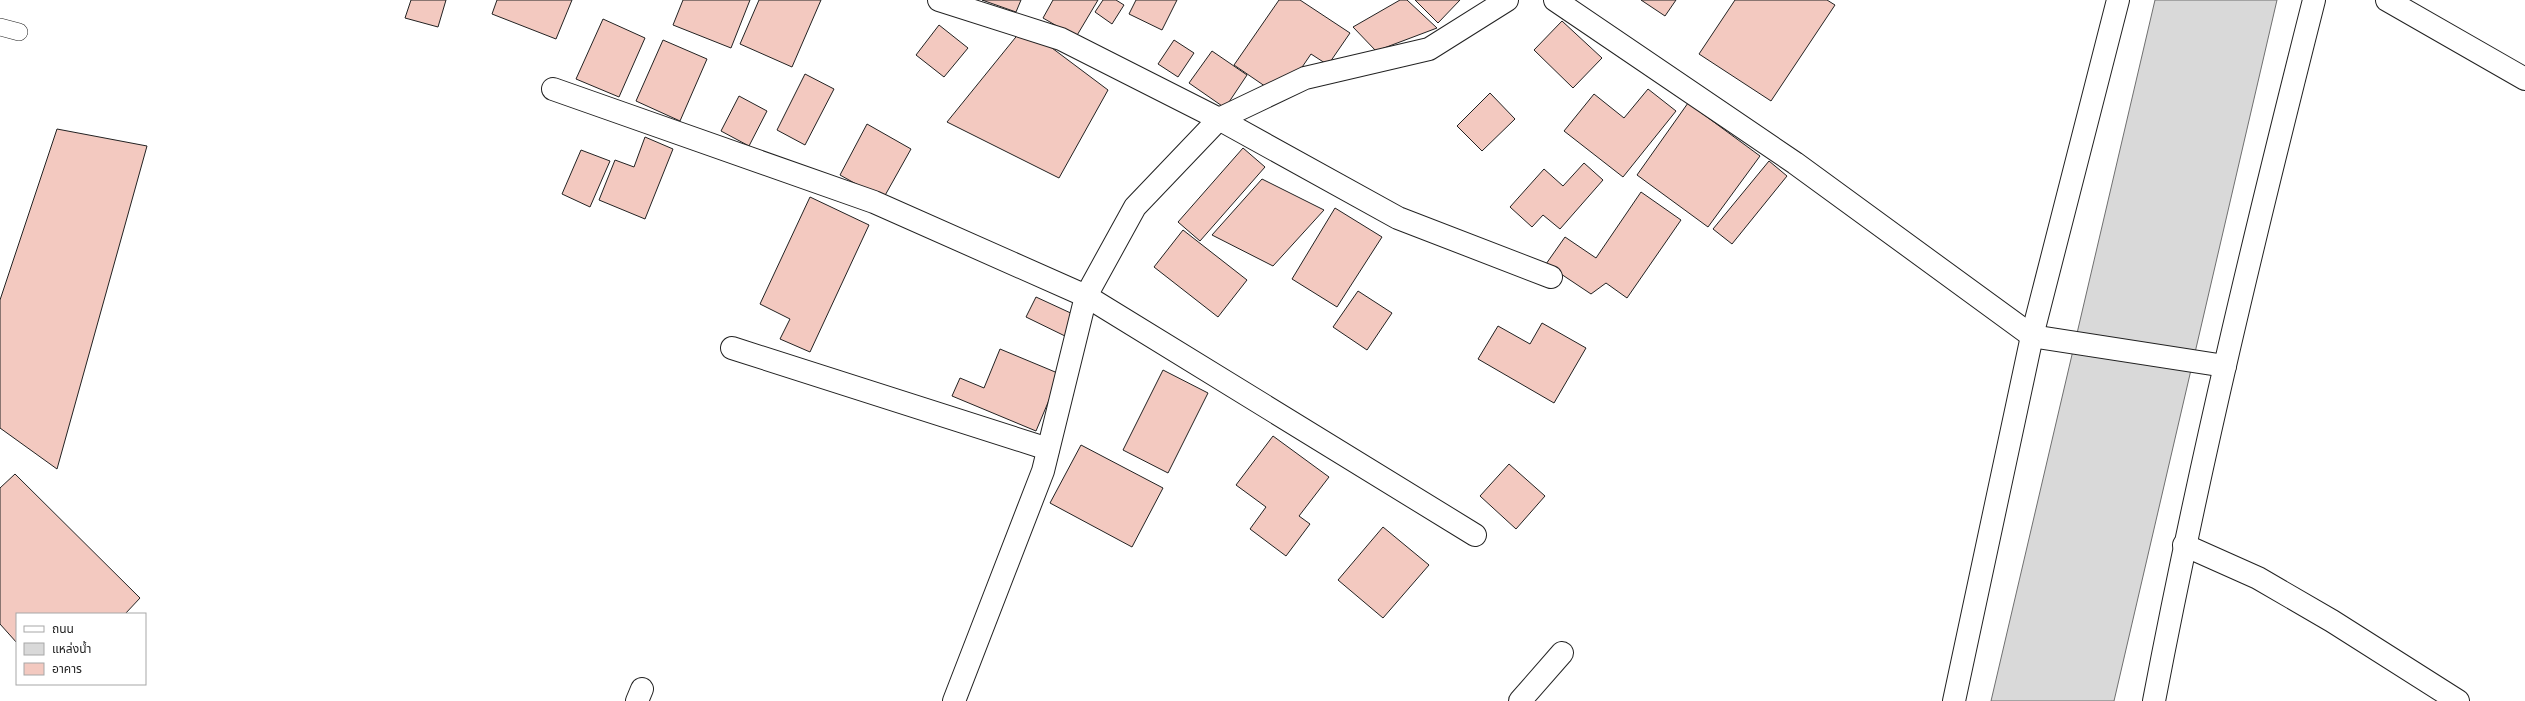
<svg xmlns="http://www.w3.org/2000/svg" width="2525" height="701" viewBox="0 0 2525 701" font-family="Barlow,'Noto Sans Thai',sans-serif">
  <rect width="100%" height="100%" fill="#fff"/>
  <!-- water -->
  <path fill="#d9d9d9" stroke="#6f6f6f" d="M2155 0H2277L2114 701H1991Z"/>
  <!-- building -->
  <g fill="#f3c9c0" stroke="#222">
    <path d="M411 0H446L438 27 405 18Z"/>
    <path d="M497 0H572L556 39 492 14Z"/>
    <path d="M683 0H750L731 48 673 25Z"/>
    <path d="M759 0H821L792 67 740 44Z"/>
    <path d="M982 0H1021L1016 12Z"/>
    <path d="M1053 0H1098L1076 37 1043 18Z"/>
    <path d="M1103 0H1116L1124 5 1112 24 1095 12Z"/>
    <path d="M1136 0H1177L1162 30 1129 14Z"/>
    <path d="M1279 0H1300L1350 33 1328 65 1311 54 1294 79 1275 93 1234 65Z"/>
    <path d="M1400 0H1407L1437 28 1376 51 1353 27Z"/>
    <path d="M1415 0H1460L1438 23Z"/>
    <path d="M1641 0H1676L1665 16Z"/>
    <path d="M1735 0H1827L1835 5 1771 101 1699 54Z"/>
    <path d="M603 19 645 38 619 97 576 79Z"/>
    <path d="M1562 21 1602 58 1573 88 1534 50Z"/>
    <path d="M939 25 968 48 944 77 916 55Z"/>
    <path d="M1024 27 1108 90 1059 178 947 122Z"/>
    <path d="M663 40 707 59 680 121 636 101Z"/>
    <path d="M1174 40 1194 53 1178 77 1158 64Z"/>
    <path d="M1212 51 1247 75 1225 108 1189 83Z"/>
    <path d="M805 74 834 89 805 145 777 130Z"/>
    <path d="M1648 89 1676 111 1623 177 1564 131 1594 94 1624 118Z"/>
    <path d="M1490 93 1515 119 1482 151 1457 126Z"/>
    <path d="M739 96 767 111 749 146 721 131Z"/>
    <path d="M1688 103 1760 156 1708 227 1637 175Z"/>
    <path d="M867 124 911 149 883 199 840 175Z"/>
    <path d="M57 129 147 146 57 469 0 428V300Z"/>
    <path d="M645 137 673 149 645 219 599 200 615 160 634 167Z"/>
    <path d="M1243 148 1265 167 1200 241 1178 222Z"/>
    <path d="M581 150 610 161 590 207 562 194Z"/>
    <path d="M1769 161 1787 176 1732 244 1713 229Z"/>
    <path d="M1584 163 1603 180 1560 229 1543 215 1532 227 1510 207 1544 169 1563 186Z"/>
    <path d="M1262 179 1324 210 1273 266 1212 235Z"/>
    <path d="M1641 192 1681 220 1627 298 1606 283 1591 294 1546 264 1565 237 1596 258Z"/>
    <path d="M810 197 869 225 810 352 780 339 790 319 760 304Z"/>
    <path d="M1335 208 1382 237 1337 307 1292 279Z"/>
    <path d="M1183 230 1247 280 1218 317 1154 267Z"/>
    <path d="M1358 291 1392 313 1367 350 1333 327Z"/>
    <path d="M1036 297 1075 315 1065 336 1026 317Z"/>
    <path d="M1542 323 1586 348 1554 403 1478 359 1498 326 1530 344Z"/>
    <path d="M1000 349 1060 374 1036 431 952 396 960 378 984 388Z"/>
    <path d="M1163 370 1208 393 1168 473 1123 450Z"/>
    <path d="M1273 436 1329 477 1299 516 1310 524 1286 556 1250 529 1266 507 1236 485Z"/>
    <path d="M1081 445 1163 488 1132 547 1050 503Z"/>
    <path d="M1509 464 1545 496 1516 529 1480 496Z"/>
    <path d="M15 474 140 598 125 614H17V643L0 624V488Z"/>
    <path d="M1383 527 1429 565 1383 618 1338 580Z"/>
  </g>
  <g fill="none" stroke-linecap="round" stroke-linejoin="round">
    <!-- service casing -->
    <g stroke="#222" stroke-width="18">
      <path id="service" d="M0 27 19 32"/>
    </g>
    <!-- minor casing -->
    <g stroke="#222" stroke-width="24">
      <g id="minor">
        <path d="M939 0 1061 39 1219 119 1398 218 1551 277"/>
        <path d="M1555 0 1795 163 2032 336 2225 366"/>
        <path d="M2387 0 2525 79"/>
        <path d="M553 89 874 202 1086 296 1475 535"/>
        <path d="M732 348 1048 449"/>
        <path d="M2184 545 2258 578 2332 621 2458 701"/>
        <path d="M637 701 642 689"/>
        <path d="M954 701 1043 471 1086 296 1135 207 1219 119 1305 78 1429 49 1507 0"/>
        <path d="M1520 701 1562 653"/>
        <path d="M1954 701 2032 336 2118 0"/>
        <path d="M2154 701C2199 465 2255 233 2314 0"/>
      </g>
    </g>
    <!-- service -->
    <use href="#service" stroke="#fff" stroke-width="17"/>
    <!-- minor -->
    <use href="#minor" stroke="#fff" stroke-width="22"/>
  </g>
  <!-- legend -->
  <rect x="16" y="613" width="130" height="72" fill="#ffffff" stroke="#a7a7a7"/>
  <rect x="24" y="626" width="20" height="6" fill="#ffffff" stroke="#a7a7a7"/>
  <text x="52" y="633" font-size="12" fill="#222222">ถนน</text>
  <rect x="24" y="643" width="20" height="12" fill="#d9d9d9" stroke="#a7a7a7"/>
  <text x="52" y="653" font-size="12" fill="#222222">แหล่งน้ำ</text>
  <rect x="24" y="663" width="20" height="12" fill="#f3c9c0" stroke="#a7a7a7"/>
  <text x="52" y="673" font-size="12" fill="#222222">อาคาร</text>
</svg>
